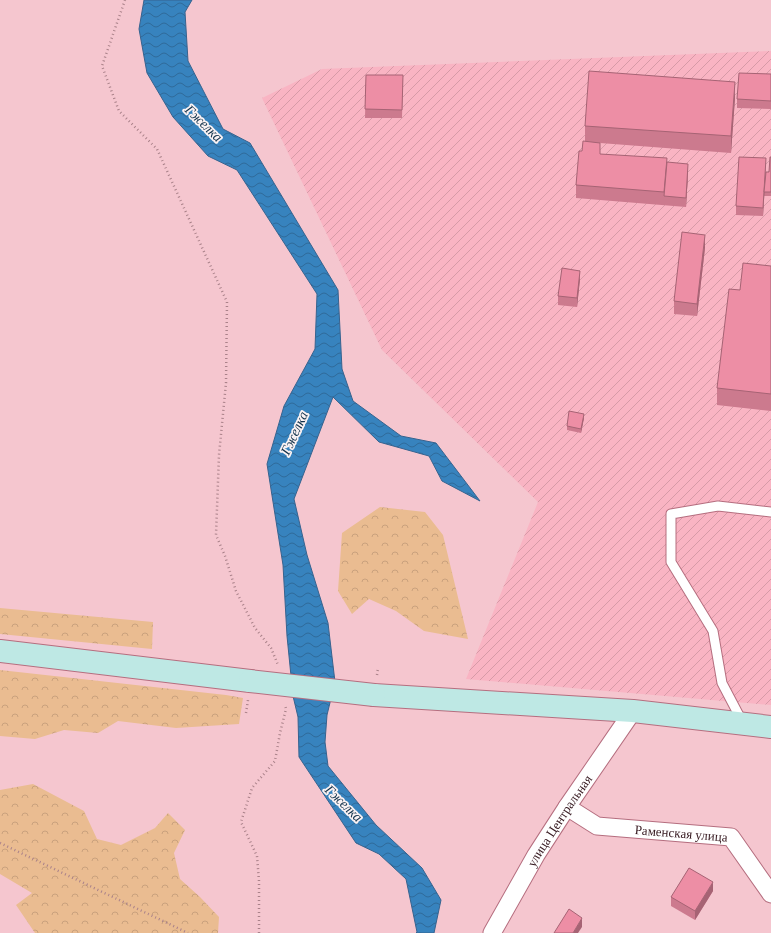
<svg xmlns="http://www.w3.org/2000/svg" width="771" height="933" viewBox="0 0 771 933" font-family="'Times New Roman',serif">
  <defs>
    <pattern id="industrial-furrows" width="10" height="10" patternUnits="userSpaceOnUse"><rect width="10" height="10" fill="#f9b4c3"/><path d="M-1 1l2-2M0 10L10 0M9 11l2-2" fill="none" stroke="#d69aa7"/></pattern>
    <pattern id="forest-crowns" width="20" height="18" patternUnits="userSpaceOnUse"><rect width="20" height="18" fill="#eabc91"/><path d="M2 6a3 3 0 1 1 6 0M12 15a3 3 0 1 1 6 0" fill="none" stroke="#c9a17d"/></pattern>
    <pattern id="water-waves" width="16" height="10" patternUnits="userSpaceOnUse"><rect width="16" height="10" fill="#3783be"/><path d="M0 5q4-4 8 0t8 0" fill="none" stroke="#2f6a9a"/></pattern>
  </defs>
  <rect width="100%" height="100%" fill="#f5c6cf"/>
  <!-- industrial -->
  <path fill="url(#industrial-furrows)" d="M771 51V705L466 679 538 502 382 350 262 98 322 69Z"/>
  <!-- forest -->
  <g fill="url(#forest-crowns)">
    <path d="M380 507 425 512 443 535 468 639 424 631 396 611 369 599 352 614 338 591 342 533Z"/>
    <path d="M0 608 153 622 152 649 0 634Z"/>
    <path d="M0 670 226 695 243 698 239 724 176 728 118 721 98 733 64 730 35 739 0 736Z"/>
    <path d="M33 784 84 811 97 839 121 845 155 828 168 813 185 830 174 853 180 879 200 897 219 917 218 933H35L16 905 32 893 0 874V790Z"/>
  </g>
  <!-- water -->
  <path fill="url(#water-waves)" stroke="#37638f" d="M144 0H192L185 12 188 61 223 129 250 143 338 290 342 369 353 401 401 436 436 443 480 501 442 481 429 456 379 442 333 397 294 499 307 555 328 623 335 682 327 715 325 742 328 766 376 825 422 868 441 900 434 933H416L417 932 406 879 379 854 356 843 299 757 298 717 293 696 287 636 283 565 267 464 284 406 315 349 317 294 237 170 208 156 173 117 147 73 139 29Z"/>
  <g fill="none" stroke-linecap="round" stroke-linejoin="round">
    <!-- lane casing -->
    <g stroke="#b56e7f" stroke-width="11">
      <path id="lane" d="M743 723 722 683 713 631 671 562V514L718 506 771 512"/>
    </g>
    <!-- street casing -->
    <g stroke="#b56e7f" stroke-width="19">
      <g id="street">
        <path id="s1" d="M567 807 597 826 731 837 771 894"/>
        <path id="s2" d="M492 933 536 855 567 807 633 711"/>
      </g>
    </g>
    <!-- secondary casing -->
    <g stroke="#b56e7f" stroke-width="24">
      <g id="secondary">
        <path d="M0 651 250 681"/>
        <path d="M374 695 633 711 771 727"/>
      </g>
    </g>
    <!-- path -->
    <g stroke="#aa828a" stroke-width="2.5" stroke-dasharray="1 3" stroke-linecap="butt">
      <path d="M125 0 102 66 119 111 157 149 227 302 226 383 219 455 216 535 225 556 236 591 255 628 271 648 278 665"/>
      <path d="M377 675 378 668"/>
      <path d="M246 713 248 700"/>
      <path d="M0 843 188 933"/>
      <path d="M259 933V881L257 856 241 822 252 788 275 761 280 733 286 709 285 705"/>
    </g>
    <!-- lane -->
    <use href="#lane" stroke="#fff" stroke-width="9"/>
    <!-- street -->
    <use href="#street" stroke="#fff" stroke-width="17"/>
    <!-- secondary -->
    <use href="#secondary" stroke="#bee8e4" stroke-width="22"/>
    <!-- secondary-bridge casing -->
    <g stroke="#b56e7f" stroke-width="24" stroke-linecap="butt">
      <path id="secondary-bridge" d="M250 681 374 695"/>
    </g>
    <!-- secondary-bridge -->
    <use href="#secondary-bridge" stroke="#bee8e4" stroke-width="22"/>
  </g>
  <!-- wall -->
  <g fill="#cc7a8e">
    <path d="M771 74V109L737 108V99Z"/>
    <path d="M366 75H403L402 118H365Z"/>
    <path d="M735 98 731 153 600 143V154L667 162 688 173 686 207 576 198V185L582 151 585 142V126Z"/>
    <path d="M771 157V196H764V195L763 216 736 215V206L766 172H769Z"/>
    <path d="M705 248 697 316 674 314V301Z"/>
    <path d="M771 266V411L717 405V388L740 290Z"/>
    <path d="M580 279 577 307 558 305V296Z"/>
    <path d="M584 418 581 433 567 430V426Z"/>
    <path d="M713 891 695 920 671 906V897Z"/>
  </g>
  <!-- shaded-wall -->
  <g fill="#a66374">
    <path d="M735 82V98L731 153V136Z"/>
    <path d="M766 158V167L763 216V208Z"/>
    <path d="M688 164V173L686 207V198Z"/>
    <path d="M705 235V248L697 316V304Z"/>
    <path d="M580 271V279L577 307V298Z"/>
    <path d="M584 414V418L581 433V429Z"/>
    <path d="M713 882V891L695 920V911Z"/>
    <path d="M582 918V927L578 933H573Z"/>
  </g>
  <!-- building -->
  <g fill="#ed8ea5" stroke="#a66374">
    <path d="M589 71 735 82 731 136 585 126Z"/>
    <path d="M739 73 771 74V101L737 99Z"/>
    <path d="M366 75H403L402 110 365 109Z"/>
    <path d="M583 141 600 143V154L667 158 664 192 576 185 579 151H582Z"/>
    <path d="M739 157 766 158 763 208 736 206Z"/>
    <path d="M770 157H771V192H764L766 172H769Z"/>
    <path d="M667 162 688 164 686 198 664 196Z"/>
    <path d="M682 232 705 235 697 304 674 301Z"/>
    <path d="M743 263 771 266V394L717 388 729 289 740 290Z"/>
    <path d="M562 268 580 271 577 298 558 296Z"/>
    <path d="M569 411 584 414 581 429 567 426Z"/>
    <path d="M689 868 713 882 695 911 671 897Z"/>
    <path d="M569 909 582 918 573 933H554Z"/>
  </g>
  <g text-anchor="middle" stroke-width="3.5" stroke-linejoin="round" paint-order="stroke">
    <!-- street labels -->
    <g font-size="13" fill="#361920" stroke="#fbf3f4">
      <text dy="5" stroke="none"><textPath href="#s2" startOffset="131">улица Центральная</textPath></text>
      <text dy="5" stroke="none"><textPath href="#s1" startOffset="120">Раменская улица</textPath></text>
    </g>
    <!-- water labels -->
    <g font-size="14" font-style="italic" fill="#12324b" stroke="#fbf3f4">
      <text transform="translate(204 123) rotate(44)" y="5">Гжелка</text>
      <text transform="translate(294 433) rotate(-65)" y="5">Гжелка</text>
      <text transform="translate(344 803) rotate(44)" y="5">Гжелка</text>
    </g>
  </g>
</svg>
